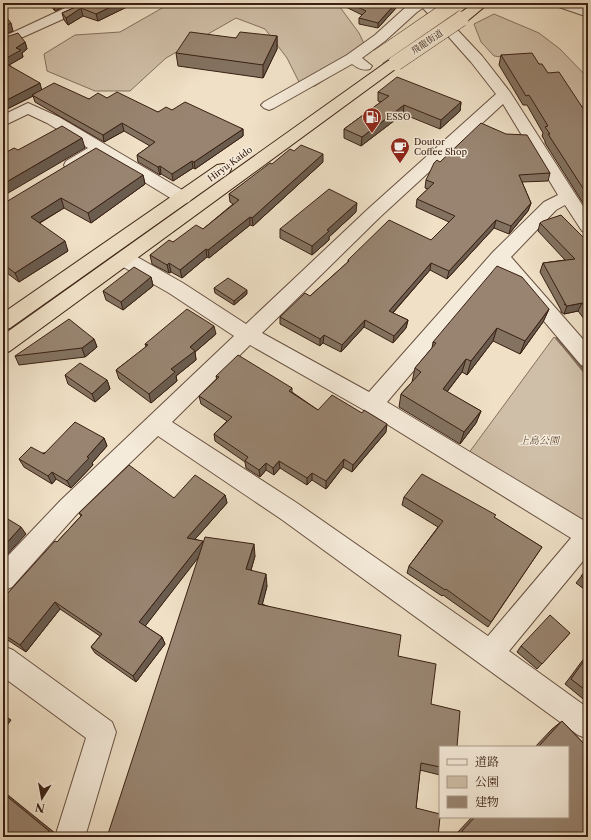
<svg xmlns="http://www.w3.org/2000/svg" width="591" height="840" viewBox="0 0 591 840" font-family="'Libre Caslon Text','Noto Serif JP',serif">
  <rect width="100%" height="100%" fill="#efe0c6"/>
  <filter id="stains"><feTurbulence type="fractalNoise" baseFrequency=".005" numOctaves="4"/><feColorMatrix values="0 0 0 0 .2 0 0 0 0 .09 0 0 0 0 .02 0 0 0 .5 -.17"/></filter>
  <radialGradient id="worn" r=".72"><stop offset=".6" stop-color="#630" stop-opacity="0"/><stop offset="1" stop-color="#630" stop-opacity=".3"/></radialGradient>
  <!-- green -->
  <g fill="#d0bfa8" stroke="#85705e">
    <path d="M171 3H337L359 33 368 52 315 86 302 88 287 58 265 29 236 18 166 58 130 91H95L47 71 44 54 75 35 120 32Z"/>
    <path d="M494 14 539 33 560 49 588 78V109L572 102 509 58 494 56 481 42 474 24Z"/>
    <path d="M554 337 588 375V521L576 520 468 454Z"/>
  </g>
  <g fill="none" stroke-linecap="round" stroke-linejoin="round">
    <!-- stream -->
    <path fill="#816c5a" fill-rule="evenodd" d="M558 336 560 337 588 370V376H586L556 339 555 338 556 337Z"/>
    <!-- minor casing -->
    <g stroke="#675040" stroke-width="2">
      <g id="minor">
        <path d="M76 3H94L92 6 3 46V37Z"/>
        <path d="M413 3H432L482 56 510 92 588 214V233L582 231 565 205 556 210 511 257 588 345V367L581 365 500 269 387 402 588 523V555L509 651 588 708V739L578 735 281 519 158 436 77 514 12 587 3 591V561L61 500 234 336 169 293 118 264 116 259 118 254 125 253 132 254 183 283 246 324 368 209 496 94 471 62 423 8 417 12 385 41 362 58 372 66 370 69C362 71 358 68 352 64L274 108 269 110 264 108 261 105 264 102 347 55 375 35 407 6ZM503 104 558 195 544 202 493 252 369 392 262 333 380 217ZM250 345 364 410 571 538 488 636 297 503 172 422Z"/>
        <path d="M554 3H573L588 8V17L556 6Z"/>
        <path d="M28 103 59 117 189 194 192 198 189 202 183 204 177 202 100 155C90 161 79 172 66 169L64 165 66 161 88 148 47 123 28 114 3 126V115Z"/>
        <path d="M3 646 13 650 112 722 116 732 85 837H55L86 738 3 677Z"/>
      </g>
    </g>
    <!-- highway casing -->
    <g stroke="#3a2013" stroke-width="2">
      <g id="highway">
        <path d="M474 3H489L466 22H456L454 19 456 16Z"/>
        <path d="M393 60 398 61 400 64 398 67 10 351 3 354V335L388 61Z"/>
        <path d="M223 164 229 165 231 169 229 173 10 328 3 330V313L217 165Z"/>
      </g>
    </g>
    <!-- minor -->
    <use href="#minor" fill="#f5ebda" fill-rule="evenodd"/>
    <!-- highway -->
    <use href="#highway" fill="#efe0c6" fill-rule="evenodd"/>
    <!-- highway-bridge casing -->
    <g stroke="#3a2013" stroke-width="16" stroke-linecap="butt">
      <g id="highway-bridge">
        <path d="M378 57 455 4"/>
        <path d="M396 63 461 19"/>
      </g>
    </g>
    <!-- highway-bridge -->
    <use href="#highway-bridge" stroke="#efe0c6" stroke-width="15"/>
  </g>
  <!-- wall -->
  <g fill="#837260" stroke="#3a2013">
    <path d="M48 3H72L55 11Z"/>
    <path d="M85 3H135L98 21 83 16 68 25 64 20 62 13Z"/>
    <path d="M338 3H396V8L378 28 359 24V18L362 15Z"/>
    <path d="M277 36V49L263 78 178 66 176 53 236 38Z"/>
    <path d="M3 38 25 42 27 49 22 53 23 57 9 65 42 90 89 99 107 98 158 112 172 110 243 129V136L195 169 193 168 173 181 161 174 160 175 138 162 137 155 150 146 124 131 104 142 35 102 33 96 3 111Z"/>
    <path d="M501 55 539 64 548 73 588 116V211L545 143V141L542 136 543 133 527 105H523L499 65Z"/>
    <path d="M378 92 461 102 460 111 440 129 403 114 361 146 344 138V129L381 102 378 101Z"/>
    <path d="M323 162 253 226 250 225 209 258 207 257 182 278 171 272 169 273 152 264 150 255 173 242 203 229 233 204 230 202 229 194 272 164Z"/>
    <path d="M440 162 550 173 548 181 522 182 531 203 528 211 509 234 494 228 447 279 430 270 393 313 408 320 406 328 393 343 364 327 341 352 323 343 320 346 280 324V317L310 296 348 262V260L431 240 449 222 416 207 417 199 428 189 425 188 426 180Z"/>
    <path d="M143 175 145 184 91 223 64 208 40 223 68 251 19 282 3 270V202Z"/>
    <path d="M356 212 329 237V240L312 255 280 238V229Z"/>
    <path d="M540 223 584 238 588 237V324L578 311 564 314 561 312V310L540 272 543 263 565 260 538 231Z"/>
    <path d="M151 277 153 286 123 310 106 300 103 291Z"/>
    <path d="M214 288 247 294 234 305 215 293Z"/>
    <path d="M549 309 543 322 520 354 493 341 467 375 462 372 447 392 481 411 476 423 460 444 399 407 401 394 412 382 415 368 432 348 433 342Z"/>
    <path d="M216 334 195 352 196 360 176 376 177 381 151 403 119 379 116 370 146 347 145 344Z"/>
    <path d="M94 339 97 347 85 357 19 365 15 356Z"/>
    <path d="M65 375 107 380 110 389 95 402 68 384Z"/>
    <path d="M216 376 292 388V392L318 410 386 432 352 472 343 467 326 489 312 480 307 485 280 468 274 475 266 470 260 477 246 468 245 462 215 441 214 434 227 421 201 404 199 396 217 380Z"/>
    <path d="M104 438 107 446 92 463 93 465 71 488 56 479 52 484 24 467 19 459Z"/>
    <path d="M225 495 227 503 195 539 203 542 255 556 251 570 267 586 262 604 398 656 431 704 440 747V775L420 770 416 808 438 837 199 556 145 626 162 637 165 644 136 682 95 653 91 647 100 636 60 609 26 652 3 637V593L6 595 57 542 81 516 79 513 174 498Z"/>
    <path d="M404 497 495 518 542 547 488 627 443 595 442 596 407 573 409 566 438 527 402 505Z"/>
    <path d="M588 568V592L576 583Z"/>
    <path d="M570 633 537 669 517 652 521 646Z"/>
    <path d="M588 653V703L565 684Z"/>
    <path d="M562 721 588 748V826L579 837H458L456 834 472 817H568V747H535L552 729Z"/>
  </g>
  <!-- shaded-wall -->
  <g fill="#6a5c4e" stroke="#3a2013">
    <path d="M55 3H72L55 11 53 4Z"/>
    <path d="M119 3H135L98 21 96 14Z"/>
    <path d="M396 3V8L378 28V23Z"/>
    <path d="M81 8 83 16 68 25 66 18Z"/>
    <path d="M11 23 13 31 3 35V27Z"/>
    <path d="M277 36V49L263 78V65Z"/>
    <path d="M25 42 27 49 22 53 23 57 4 68 3 64V60L16 48Z"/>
    <path d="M40 83 42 91 32 95 33 96 3 111V102Z"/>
    <path d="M461 102 460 111 440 129 441 120Z"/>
    <path d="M404 105 403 114 361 146 362 137Z"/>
    <path d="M122 123 124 131 104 142 103 135Z"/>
    <path d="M243 129V136L195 169 194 162Z"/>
    <path d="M82 138 85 148 3 196V184Z"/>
    <path d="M323 154V162L253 226 252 218Z"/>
    <path d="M192 161 193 168 173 181 172 174Z"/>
    <path d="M160 166 161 174 160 175 158 167Z"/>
    <path d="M143 175 145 184 91 223 88 213Z"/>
    <path d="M61 198 64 208 34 226 31 217Z"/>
    <path d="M357 203 356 212 329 237V240L312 255V246L327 230Z"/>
    <path d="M531 203 528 211 509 234 511 226Z"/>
    <path d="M250 217V225L209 258 208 250Z"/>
    <path d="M496 220 494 228 447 279 449 271Z"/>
    <path d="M65 241 68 251 19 282 15 273Z"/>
    <path d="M206 249 207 257 182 278 180 270Z"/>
    <path d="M169 263 171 272 169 273 167 265Z"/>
    <path d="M431 263 430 270 388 318 389 311Z"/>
    <path d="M151 277 153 286 123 310 121 302Z"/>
    <path d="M247 290V294L234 305V301Z"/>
    <path d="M582 303 578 311 564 314 567 306Z"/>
    <path d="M549 309 543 322 520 354 525 341Z"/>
    <path d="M365 320 364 327 341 352 342 345Z"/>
    <path d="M408 320 406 328 393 343 394 336Z"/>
    <path d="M214 326 216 334 195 352 196 360 176 376 177 381 151 403 149 394 190 347Z"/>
    <path d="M497 328 493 341 467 375 471 361Z"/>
    <path d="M324 335 323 343 320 346V339Z"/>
    <path d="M94 339 97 347 85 357 82 348Z"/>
    <path d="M466 359 462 372 439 402 443 389Z"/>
    <path d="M107 380 110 389 95 402 92 394Z"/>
    <path d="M481 411 476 423 460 444 464 432Z"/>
    <path d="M387 424 386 432 352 472 353 465Z"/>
    <path d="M104 438 107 446 92 463 93 465 71 488 67 481 87 457Z"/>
    <path d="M344 459 343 467 326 489V481Z"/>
    <path d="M279 461 280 468 274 475 273 468Z"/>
    <path d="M266 463V470L260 477 259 470Z"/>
    <path d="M52 472 56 479 52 484 48 476Z"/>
    <path d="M312 473V480L307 485V478Z"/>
    <path d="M225 495 227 503 189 546 187 538Z"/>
    <path d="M21 527 26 534 4 558 3 557V547Z"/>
    <path d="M203 541 205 549 143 629 139 622Z"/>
    <path d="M254 544 255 556 248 580 246 569Z"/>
    <path d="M266 574 267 586 260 614 258 604Z"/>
    <path d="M55 602 60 609 26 652 20 645Z"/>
    <path d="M162 637 165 644 136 682 133 676Z"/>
    <path d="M5 716 11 720 3 731V719Z"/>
    <path d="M3 791 55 833 52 837H45L3 793Z"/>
  </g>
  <!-- building -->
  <g fill="#988470" stroke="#3a2013">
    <path d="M85 3H119L96 14 81 8 66 18 62 13Z"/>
    <path d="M349 3H396L378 23 359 18 366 11Z"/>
    <path d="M3 13 11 23 3 27Z"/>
    <path d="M190 32 236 38 240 32 277 36 263 65 176 53Z"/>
    <path d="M18 33 25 42 16 48 21 50 3 60V38Z"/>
    <path d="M532 53 539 64H542L548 73 559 72 588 116V196L548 134H550L545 127 548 126 529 95 526 96 501 55Z"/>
    <path d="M3 62 40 83 3 102Z"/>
    <path d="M397 77 461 102 441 120 404 105 362 137 344 129 389 96 378 92Z"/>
    <path d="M54 83 89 99 98 93 107 98 117 92 158 112 166 107 172 110 185 102 243 129 194 162 192 161 172 174 160 166 158 167 137 155 155 142 122 123 103 135 32 95Z"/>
    <path d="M481 123 506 134 527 135 550 173 519 175 531 203 511 226 496 220 449 271 431 263 389 311 408 320 394 336 365 320 342 345 324 335 320 339 280 317 305 293 310 296 349 261 348 260 389 220 431 240 455 216 417 199 434 183 426 180 434 163 437 160 440 162Z"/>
    <path d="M62 126 82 138 3 184V154L14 148 18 150Z"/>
    <path d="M301 145 323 154 252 218 250 217 208 250 206 249 180 270 169 263 167 265 150 255 169 240 173 242 196 225 203 229 239 200 229 194 270 163 272 164 290 149 294 151Z"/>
    <path d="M96 148 143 175 88 213 61 198 31 217 65 241 15 273 3 264V202H6Z"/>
    <path d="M329 189 357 203 327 230 329 231 312 246 280 229Z"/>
    <path d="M561 215 584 238 588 237V241H587L588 242V311L582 303 567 306 564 304 566 305 543 263 575 259 540 223 543 221Z"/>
    <path d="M497 266 522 277 549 309 525 341 497 328 471 361 466 359 443 389 481 411 464 432 401 394 421 372 415 368 436 343 433 342Z"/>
    <path d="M134 267 151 277 121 302 103 291Z"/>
    <path d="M228 278 247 290 234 301 214 288Z"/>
    <path d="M187 309 214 326 190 347 195 351 171 369 175 372 149 394 116 370 148 345 145 344Z"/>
    <path d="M69 319 94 339 82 348 15 356Z"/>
    <path d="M238 355 292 388 289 391 318 410 332 395 362 413 364 410 387 424 353 465 344 459 326 481 312 473 307 478 279 461 273 468 266 463 259 470 245 461 248 457 214 434 232 417 199 396 219 377 216 376Z"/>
    <path d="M80 363 107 380 92 394 65 375Z"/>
    <path d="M75 422 104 438 87 457 89 458 67 481 52 472 48 476 19 459 31 447 44 454Z"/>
    <path d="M129 465 174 498 195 475 225 495 187 538 203 541 139 622 162 637 133 676 91 647 102 634 55 602 20 645 3 634V593L6 595 55 541 57 542 82 515 79 513Z"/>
    <path d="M422 474 496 515 494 517 542 547 491 622 446 589 445 590 409 566 443 521 404 497Z"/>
    <path d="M3 516 21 527 3 547Z"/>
    <path d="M205 537 254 544 246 569 266 574 258 604 401 635 398 656 436 664 431 704 460 711 457 747H440V767L421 763 416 808 440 814V817L438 837H107Z"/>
    <path d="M588 568V581L581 576Z"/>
    <path d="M550 615 570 633 542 664 521 646Z"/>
    <path d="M588 655V692L571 679Z"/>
    <path d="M3 714 5 716 3 719Z"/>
    <path d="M562 721 588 748V826L579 837H468L462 831 475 817H568V747H538Z"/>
    <path d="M3 793 49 831 45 837H3Z"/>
  </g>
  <!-- icons -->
  <defs>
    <g id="fuel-pin" transform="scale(1)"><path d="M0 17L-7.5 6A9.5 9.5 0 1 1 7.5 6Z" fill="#8f2418" stroke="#f5ebda"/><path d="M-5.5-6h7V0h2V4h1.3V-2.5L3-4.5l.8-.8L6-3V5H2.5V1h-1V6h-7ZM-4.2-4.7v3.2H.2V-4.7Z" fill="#fff"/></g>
    <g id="cafe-pin" transform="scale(1)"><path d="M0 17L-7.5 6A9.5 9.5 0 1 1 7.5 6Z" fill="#8f2418" stroke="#f5ebda"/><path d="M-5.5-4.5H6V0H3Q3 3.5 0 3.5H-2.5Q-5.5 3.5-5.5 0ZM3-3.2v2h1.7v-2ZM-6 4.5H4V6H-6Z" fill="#fff"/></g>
  </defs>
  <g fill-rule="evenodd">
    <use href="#fuel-pin" x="372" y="117"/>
    <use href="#cafe-pin" x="400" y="147"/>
  </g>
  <g text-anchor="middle" stroke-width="3" stroke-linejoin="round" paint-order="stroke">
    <!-- far-street labels -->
    <g font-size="9" fill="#3a2013" stroke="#f5ebda">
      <text transform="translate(427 42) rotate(-34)" y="3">飛龍街道</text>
      <text transform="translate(230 164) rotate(-36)" y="3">Hiryu Kaido</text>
    </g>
    <!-- far-poi labels -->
    <g font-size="9" fill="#3a2013" stroke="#f5ebda" text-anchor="start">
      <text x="386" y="120">ESSO</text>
      <text x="414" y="145">Doutor<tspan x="414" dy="10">Coffee Shop</tspan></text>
    </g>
    <!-- park labels -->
    <g font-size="10" font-style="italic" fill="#604838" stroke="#f5ebda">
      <text x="539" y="444">上島公園</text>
    </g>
  </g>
  <!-- margin -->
  <rect width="591" height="840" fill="none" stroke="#efe0c6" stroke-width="16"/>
  <rect x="4" y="4" width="583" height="832" fill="none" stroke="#3a2013" stroke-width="2"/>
  <rect x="8" y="8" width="575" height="824" fill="none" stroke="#3a2013"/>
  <!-- legend -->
  <rect x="439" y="746" width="130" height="72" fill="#f5ebda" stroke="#aa9a8a"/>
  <rect x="447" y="759" width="20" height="6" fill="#f5ebda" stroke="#aa9a8a"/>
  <text x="475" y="766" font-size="12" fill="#3a2013">道路</text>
  <rect x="447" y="776" width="20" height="12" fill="#d0bfa8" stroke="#aa9a8a"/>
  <text x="475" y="786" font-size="12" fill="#3a2013">公園</text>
  <rect x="447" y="796" width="20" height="12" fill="#988470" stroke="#aa9a8a"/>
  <text x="475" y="806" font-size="12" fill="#3a2013">建物</text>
  <!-- north arrow -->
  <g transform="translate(42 798) rotate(191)" stroke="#f5ebda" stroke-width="3" paint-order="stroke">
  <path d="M0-3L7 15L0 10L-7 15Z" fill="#3a2013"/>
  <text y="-6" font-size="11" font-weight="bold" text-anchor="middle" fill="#3a2013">N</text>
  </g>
  <rect width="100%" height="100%" filter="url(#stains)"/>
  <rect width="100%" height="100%" fill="url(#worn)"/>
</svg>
